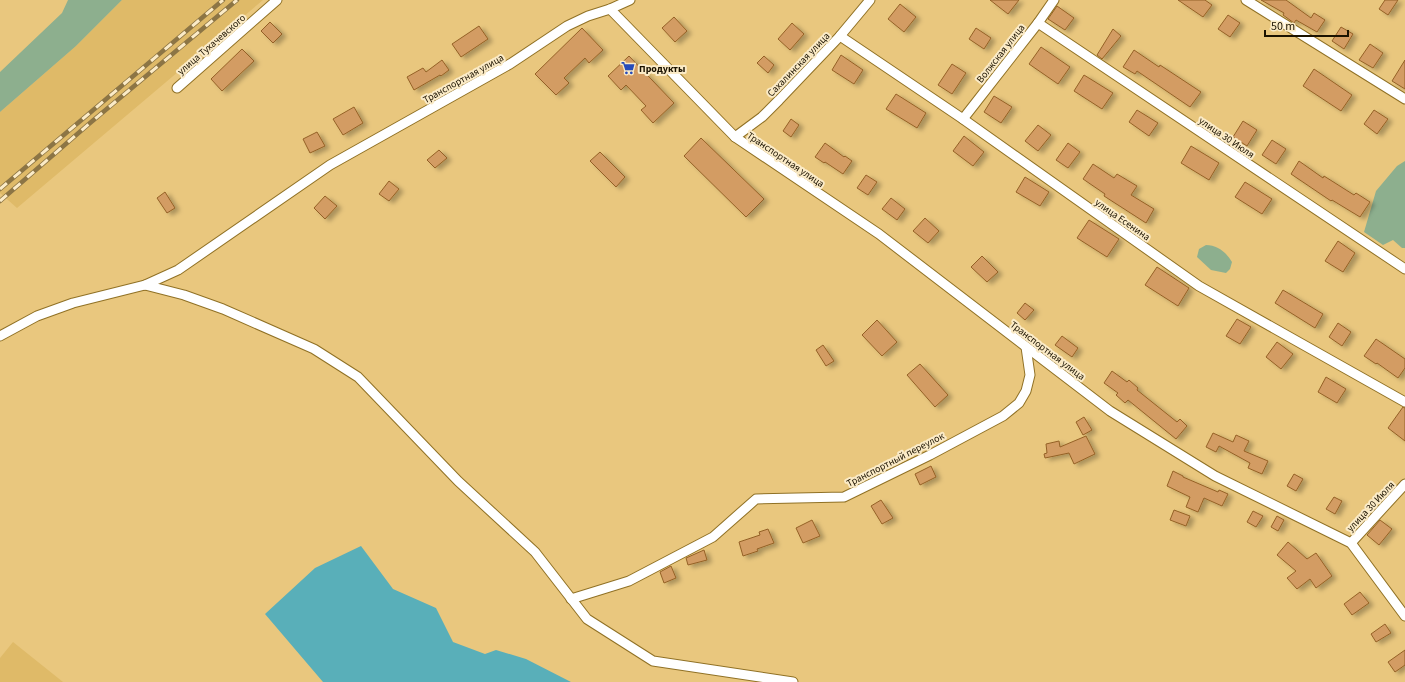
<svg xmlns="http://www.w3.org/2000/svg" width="1405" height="682" viewBox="0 0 1405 682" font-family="'Source Sans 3',sans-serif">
  <defs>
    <filter id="shadow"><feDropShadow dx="4.5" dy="2.5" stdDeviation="2" flood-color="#0004"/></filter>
  </defs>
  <rect width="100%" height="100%" fill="#e9c77e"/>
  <!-- built -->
  <g fill="#dfba68">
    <path d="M122 0H263L17 208 0 193V112L76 46Z"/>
    <path d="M13 642 63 682H0V658Z"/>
  </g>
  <!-- green -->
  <g fill="#8daf8e">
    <path d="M68 0H122L76 46 0 112V72L62 13Z"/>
    <path d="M1405 161V248H1402L1393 240 1383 245 1364 232 1376 191 1397 166Z"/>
    <path d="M1206 245C1217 245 1226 252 1232 262L1230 269 1226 273 1211 270 1197 257 1199 249Z"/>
  </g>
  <!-- water -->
  <path fill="#59afb9" d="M361 546 393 589 436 608 453 642 485 654 496 650 526 659 571 682H323L265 614 315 568Z"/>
  <!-- building -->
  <g fill="#d39c63" stroke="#946126" filter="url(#shadow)">
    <path d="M990 0H1019L1008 14Z"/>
    <path d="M1178 0H1205L1212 5 1203 17Z"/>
    <path d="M1261 0H1286L1311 18 1314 13 1325 20 1317 32 1296 20 1294 23 1283 15 1284 13Z"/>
    <path d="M1385 0H1398L1388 15 1379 9Z"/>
    <path d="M900 4 916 17 904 32 888 19Z"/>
    <path d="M1057 6 1074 18 1065 30 1048 19Z"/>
    <path d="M1228 15 1240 23 1230 37 1218 29Z"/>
    <path d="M674 17 687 31 675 42 662 28Z"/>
    <path d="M270 22 282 34 273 43 261 31Z"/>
    <path d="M792 23 804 34 790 50 778 39Z"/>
    <path d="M479 26 488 39 461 57 452 44Z"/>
    <path d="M1341 27 1353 34 1344 49 1332 41Z"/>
    <path d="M582 28 603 50 589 63 585 58 564 78 569 83 556 95 535 74Z"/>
    <path d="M976 28 991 38 984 49 969 39Z"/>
    <path d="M1113 29 1121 36 1102 59 1097 55Z"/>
    <path d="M1370 44 1383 53 1373 68 1359 60Z"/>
    <path d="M1041 47 1070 67 1058 84 1029 64Z"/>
    <path d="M242 49 254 61 222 91 211 79Z"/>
    <path d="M1134 50 1159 67 1160 65 1201 92 1190 107 1137 71 1135 74 1123 67Z"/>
    <path d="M841 55 863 70 854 84 832 70Z"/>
    <path d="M629 56 674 103 653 123 641 110 646 106 626 85 621 90 608 76Z"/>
    <path d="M764 56 774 65 768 73 757 63Z"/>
    <path d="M442 60 449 70 441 76 440 75 414 90 407 77 423 68 426 72Z"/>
    <path d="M1405 60V89L1392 81Z"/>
    <path d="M952 64 966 73 952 94 938 85Z"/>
    <path d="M1314 69 1352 95 1341 111 1303 86Z"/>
    <path d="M1084 75 1113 93 1102 109 1074 91Z"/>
    <path d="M896 94 926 113 917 128 886 109Z"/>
    <path d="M994 96 1012 107 1001 123 984 112Z"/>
    <path d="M354 107 363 123 343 135 333 119Z"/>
    <path d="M1137 110 1158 123 1149 136 1129 122Z"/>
    <path d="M1374 110 1388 119 1377 134 1364 124Z"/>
    <path d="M791 119 799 125 791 137 783 131Z"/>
    <path d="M1243 121 1257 130 1247 146 1233 137Z"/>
    <path d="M1038 125 1051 135 1038 151 1025 141Z"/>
    <path d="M317 132 325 146 310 153 303 139Z"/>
    <path d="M964 136 984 152 973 166 953 151Z"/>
    <path d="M701 138 764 199 746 217 684 156Z"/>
    <path d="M1272 140 1286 149 1276 164 1262 155Z"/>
    <path d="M825 143 844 157 845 156 852 161 843 174 825 162 824 163 815 157Z"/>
    <path d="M1068 143 1080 152 1068 168 1056 160Z"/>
    <path d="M1191 146 1219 163 1209 180 1181 163Z"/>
    <path d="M439 150 447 158 435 168 427 160Z"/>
    <path d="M600 152 625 177 616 187 590 161Z"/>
    <path d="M1299 161 1323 178 1324 176 1354 195 1356 193 1370 202 1360 217 1332 200 1331 201 1291 174Z"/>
    <path d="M1093 164 1114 178 1117 174 1137 186 1131 195 1154 209 1146 223 1104 196 1105 194 1083 179Z"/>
    <path d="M866 175 877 182 868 195 857 188Z"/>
    <path d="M1025 177 1049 192 1040 206 1016 192Z"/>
    <path d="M389 181 399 189 389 201 379 194Z"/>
    <path d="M1245 182 1272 199 1262 214 1235 197Z"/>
    <path d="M165 192 175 208 167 213 157 198Z"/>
    <path d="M325 196 337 206 325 219 314 208Z"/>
    <path d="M891 198 905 209 897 220 882 209Z"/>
    <path d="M925 218 939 231 928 243 913 231Z"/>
    <path d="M1089 220 1119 239 1107 257 1077 238Z"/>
    <path d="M1338 241 1355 253 1343 272 1325 261Z"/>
    <path d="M982 256 998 272 987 282 971 267Z"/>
    <path d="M1157 267 1189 288 1178 306 1145 285Z"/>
    <path d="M1283 290 1323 314 1315 328 1275 303Z"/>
    <path d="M1025 303 1034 310 1025 320 1017 313Z"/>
    <path d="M1237 319 1251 327 1240 344 1226 336Z"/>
    <path d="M877 320 897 342 882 356 862 335Z"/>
    <path d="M1338 323 1351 332 1342 346 1329 337Z"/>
    <path d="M1062 336 1078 348 1072 357 1055 345Z"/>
    <path d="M1376 339 1405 359V368L1398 378 1377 363 1376 364 1364 356Z"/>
    <path d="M1277 342 1293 354 1281 369 1266 357Z"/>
    <path d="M823 345 834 361 826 366 816 350Z"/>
    <path d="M920 364 948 395 935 407 907 375Z"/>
    <path d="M1112 371 1127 382 1129 380 1138 388 1137 390 1177 422 1180 419 1187 426 1176 439 1128 400 1125 403 1116 395 1118 393 1104 383Z"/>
    <path d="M1326 377 1346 389 1337 403 1318 392Z"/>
    <path d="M1403 407 1405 408V441L1388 428Z"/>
    <path d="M1084 417 1092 430 1083 435 1076 422Z"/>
    <path d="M1213 433 1233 442 1236 435 1249 441 1244 451 1268 461 1262 474 1248 468 1250 463 1219 446 1216 452 1206 447Z"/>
    <path d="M1086 436 1095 454 1074 464 1069 453 1045 458 1044 454 1047 453 1046 444 1059 441 1060 447Z"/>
    <path d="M931 466 936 477 920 485 915 474Z"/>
    <path d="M1173 471 1183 476V477L1218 492 1219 490 1228 494 1222 506 1204 498 1198 512 1186 507 1190 497 1167 486Z"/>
    <path d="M1294 474 1303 479 1296 491 1287 486Z"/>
    <path d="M1334 497 1342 501 1335 514 1326 509Z"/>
    <path d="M881 500 893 518 882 524 871 506Z"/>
    <path d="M1174 510 1190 516 1186 526 1170 520Z"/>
    <path d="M1253 511 1263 516 1256 527 1247 522Z"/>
    <path d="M1277 516 1284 520 1278 531 1271 527Z"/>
    <path d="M812 520 820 536 803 543 796 528Z"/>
    <path d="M1380 520 1392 529 1379 545 1367 535Z"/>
    <path d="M768 529 774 543 757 549 758 551 743 556 739 542 760 535 759 532Z"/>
    <path d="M1288 542 1307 559 1316 553 1332 576 1316 588 1310 579 1297 589 1287 578 1296 571 1277 555Z"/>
    <path d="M704 550 707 560 688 565 686 558Z"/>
    <path d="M671 566 676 578 664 583 660 572Z"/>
    <path d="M1360 592 1369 603 1352 615 1344 604Z"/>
    <path d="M1385 624 1391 633 1376 642 1371 634Z"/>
    <path d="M1405 650V665L1395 672 1388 662Z"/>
  </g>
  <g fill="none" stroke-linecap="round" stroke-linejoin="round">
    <!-- street casing -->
    <g stroke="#907125" stroke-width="11">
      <g id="street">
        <path d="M1246 0 1405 99"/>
        <path d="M610 9 735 137 879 234 1110 411 1215 476 1351 543 1405 616"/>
        <path d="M1038 23 1405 269"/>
        <path d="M840 36 963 119 1199 286 1405 402"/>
        <path d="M177 88 277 0"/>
        <path d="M963 119 1038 23 1054 0"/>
        <path d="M735 137 762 117 779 100 840 36 870 0"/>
        <path d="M145 285 178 270 330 165 510 64 567 26 588 16 610 9 630 0"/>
        <path d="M0 336 37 316 73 303 145 285 184 295 223 309 314 349 358 377 458 481 535 552 587 619 653 661 793 682"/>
        <path d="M1351 543 1405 484"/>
        <path d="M571 599 629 581 713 537 756 499 844 497 930 455 1003 416 1019 403 1026 391 1030 375 1026 347"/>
      </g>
    </g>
    <!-- street -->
    <use href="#street" stroke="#fff" stroke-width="9"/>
    <!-- rail casing -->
    <g stroke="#8c7545" stroke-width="4.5">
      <g id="rail">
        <path d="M0 189 223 0"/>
        <path d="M0 201 90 123 237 0"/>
      </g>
    </g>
    <!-- rail -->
    <use href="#rail" stroke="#fbebc7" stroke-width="3" stroke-dasharray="9" stroke-linecap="butt"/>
  </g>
  <!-- icons -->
  <defs>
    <g id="supermarket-bare" transform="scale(1.08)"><path d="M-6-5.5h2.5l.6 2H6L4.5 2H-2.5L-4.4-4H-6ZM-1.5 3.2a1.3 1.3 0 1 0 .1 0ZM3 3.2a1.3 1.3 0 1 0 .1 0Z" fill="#274bba" stroke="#fbebc7" stroke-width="2.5" paint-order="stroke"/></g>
  </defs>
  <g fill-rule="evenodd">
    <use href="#supermarket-bare" x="628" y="68"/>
  </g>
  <g text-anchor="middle" stroke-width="4" stroke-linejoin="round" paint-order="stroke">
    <!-- street labels -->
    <g font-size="10" fill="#1b1200" stroke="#fbebc7">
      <text transform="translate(211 44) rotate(-41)" y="4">улица Тухачевского</text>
      <text transform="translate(1000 53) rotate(-52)" y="4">Волжская улица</text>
      <text transform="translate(798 64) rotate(-46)" y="4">Сахалинская улица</text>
      <text transform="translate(463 78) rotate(-29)" y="4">Транспортная улица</text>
      <text transform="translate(1227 137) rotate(34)" y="4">улица 30 Июля</text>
      <text transform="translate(786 159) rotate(34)" y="4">Транспортная улица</text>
      <text transform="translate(1123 219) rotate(35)" y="4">улица Есенина</text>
      <text transform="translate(1048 350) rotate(37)" y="4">Транспортная улица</text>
      <text transform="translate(895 459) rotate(-27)" y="4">Транспортный переулок</text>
      <text transform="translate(1370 506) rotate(-47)" y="4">улица 30 Июля</text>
    </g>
    <!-- poi labels -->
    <g font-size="10" font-weight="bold" fill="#1b1200" stroke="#fbebc7" text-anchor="start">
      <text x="639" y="72">Продукты</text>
    </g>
  </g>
  <!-- scale -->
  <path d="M1265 30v6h83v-6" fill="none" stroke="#1b1200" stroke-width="2"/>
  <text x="1271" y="30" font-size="12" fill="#1b1200" stroke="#fbebc7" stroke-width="3" paint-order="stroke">50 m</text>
</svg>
